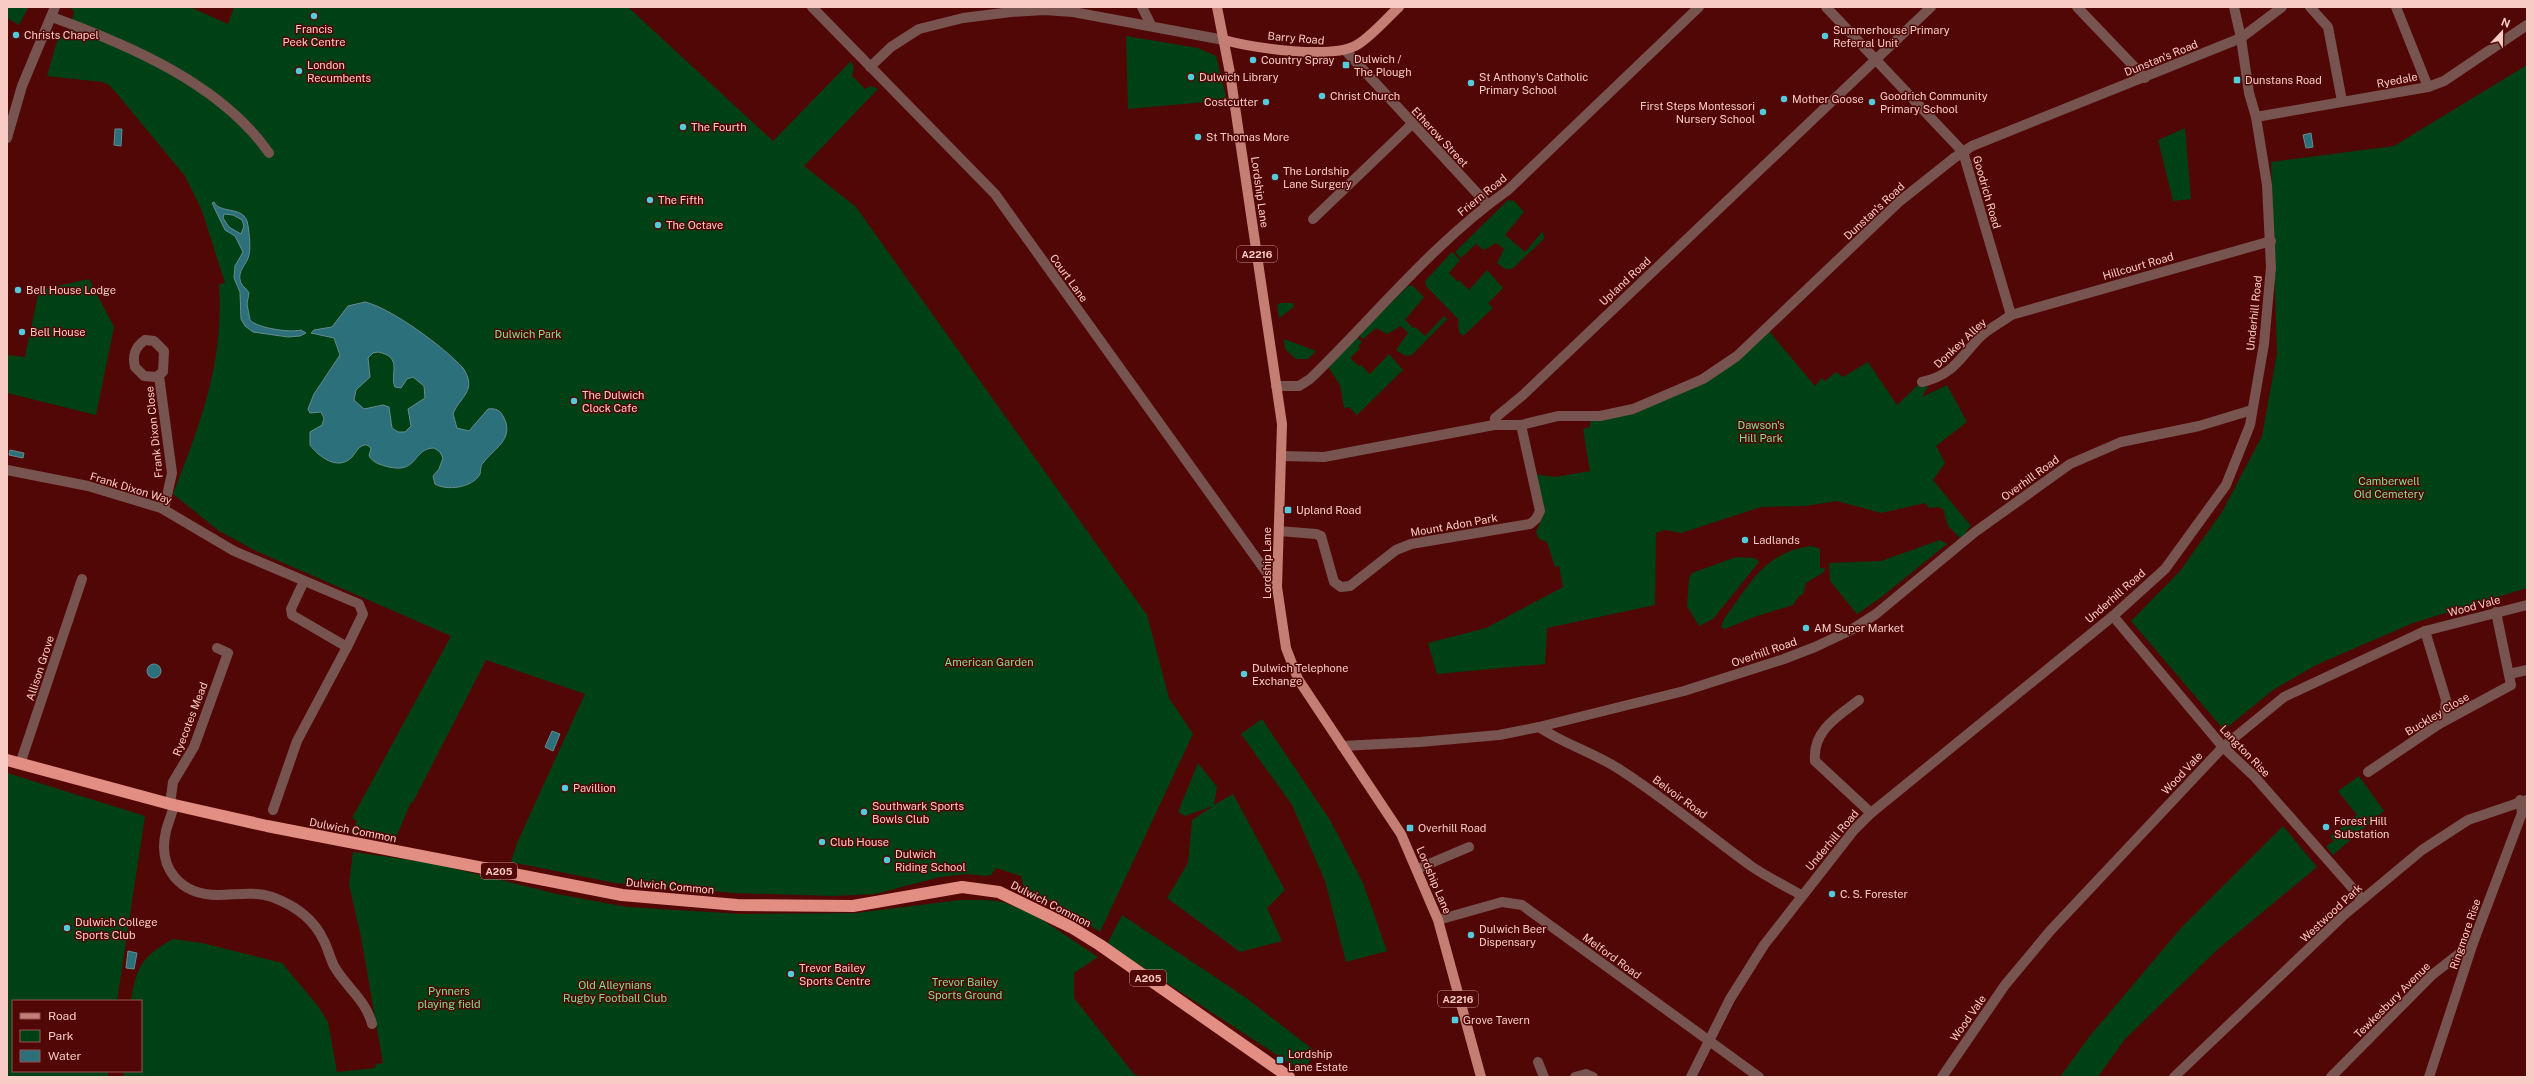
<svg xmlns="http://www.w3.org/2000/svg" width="2534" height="1084" viewBox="0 0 2534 1084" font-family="'Public Sans',sans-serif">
  <rect width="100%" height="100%" fill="#510706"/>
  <!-- green -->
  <g fill="#004015">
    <path d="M7 7 28 8 19 25 7 18Z"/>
    <path d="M70 7H190L228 24 234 7H628L773 141 851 61 854 68 852 76 865 89 871 86 878 89 804 166 856 207 1147 615 1169 698 1193 734 1100 932 1063 907 1024 888 1021 876 996 868 991 875 986 876 967 874 940 877 875 894 833 896 735 893 615 883 511 862 517 843 585 694 486 660 413 802H411L395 840 387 838 385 833 364 830 360 834 350 833 357 821 352 818 451 636 256 551 219 531 173 494C201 422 224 363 219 284L225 283 201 208 185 176 118 95 109 85 102 82 47 76 57 41 60 37 67 36 74 12Z"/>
    <path d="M1126 36 1198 48 1216 56 1227 100 1128 109Z"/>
    <path d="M2527 65V588L2413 623 2316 665 2273 690 2224 730 2131 621 2180 571 2222 512 2262 436 2277 353 2271 162 2394 146Z"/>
    <path d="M2185 128 2191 199 2173 201 2158 140Z"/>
    <path d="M1508 200 1514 201 1524 212 1505 235 1525 252 1543 231 1544 239 1512 269H1505L1497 263 1504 249 1496 243 1484 250 1476 244 1461 258 1455 252Z"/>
    <path d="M1452 252 1460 260 1449 273 1458 282 1459 280 1469 290 1487 270 1503 288 1488 303 1493 308 1463 336 1459 332 1458 319 1426 286 1425 281Z"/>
    <path d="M89 279 114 327 96 415 7 393V355L25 357 39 290Z"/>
    <path d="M1412 285 1424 297 1405 320 1413 328 1415 327 1425 336 1444 316 1447 319 1412 355 1406 356 1396 350 1408 333 1401 326 1387 334 1376 328 1363 339 1358 335 1408 286Z"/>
    <path d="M1280 303H1293L1294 307 1279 318 1277 305Z"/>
    <path d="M1768 330 1815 386 1822 378 1825 381 1836 372 1843 377 1868 362 1897 405 1922 381 1928 387 1922 397 1947 385 1967 422 1936 446 1945 463 1933 480 1971 526 1966 531 1967 533 1960 538 1948 526 1943 509 1938 507 1929 508 1925 503 1881 513 1837 501 1805 506 1761 507 1681 533 1664 530 1656 533 1655 605 1547 628 1545 664 1437 674 1428 643 1486 628 1563 587 1559 566 1555 567 1547 542 1539 539 1536 532 1544 514 1533 474 1555 477 1590 471 1583 429 1590 427 1591 417 1632 406 1700 377Z"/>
    <path d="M1356 336 1362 342 1358 346 1360 348 1350 358 1359 366 1361 365 1370 374 1389 354 1403 370 1357 415 1349 407 1344 408 1340 385 1327 365Z"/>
    <path d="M1284 339 1316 351 1308 359H1296L1285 349Z"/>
    <path d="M1940 540 1947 544 1879 599 1857 614 1830 581 1829 563 1881 561Z"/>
    <path d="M1812 546 1820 549V568H1825L1824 572 1806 583 1803 594 1799 596 1793 605 1754 617 1725 629 1721 627 1724 619C1751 583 1764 552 1812 546Z"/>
    <path d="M1736 557 1755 558 1759 562 1713 619 1699 626 1687 606 1689 578 1692 573Z"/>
    <path d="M1262 719 1330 820 1363 883 1387 951 1346 962 1325 881 1292 805 1241 734Z"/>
    <path d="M1198 763 1217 787 1214 805 1233 794 1285 890 1267 908 1282 941 1240 952 1167 898 1188 863 1192 820 1213 806 1185 816 1178 812Z"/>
    <path d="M7 773 145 816 117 1001H13V1071H108V1077H7Z"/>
    <path d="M2359 776 2384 811 2333 855 2326 846 2334 841 2330 836 2357 815 2338 791Z"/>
    <path d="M2283 826 2317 867 2217 950 2125 1039 2098 1077H2060L2089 1037 2181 928Z"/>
    <path d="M353 852 432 863 557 894 627 907 742 914 856 913 960 900H988L1003 902 1035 915 1098 957 1074 973V998L1134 1074 1141 1077H123L124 1071H141V1001H131C136 966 143 956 173 939L202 943 282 963 318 1006 328 1022 337 1072 375 1068 376 1064 383 1063 361 937 349 884Z"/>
    <path d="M1122 915 1245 997 1316 1052 1303 1072 1107 944Z"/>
  </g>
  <!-- water -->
  <g fill="#2b707a" stroke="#688b90" fill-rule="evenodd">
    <path d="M115 129H122L121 146 114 145Z"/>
    <path d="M2311 133 2313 147 2306 148 2303 135Z"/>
    <path d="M214 202C220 214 242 206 247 221 249 228 251 247 249 255 247 265 236 271 241 283 243 287 247 289 249 293L247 304 250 320C257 328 290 333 301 330L306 333 300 336 288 337 253 332 245 326 241 319 240 292 234 278 235 266 243 252 235 236 225 230 212 203ZM224 214 233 215 242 220 244 226 241 234 229 227 223 218Z"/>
    <path d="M365 302C391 308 444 347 463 368 478 391 460 396 453 414L457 428 469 431 488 409C495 408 500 410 503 416 516 439 493 449 483 463 480 466 481 471 480 474 473 488 446 491 435 484L433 476 439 469 443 458 440 452 434 448C412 448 419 476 385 466 378 464 373 462 369 456L371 448 367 445C359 444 356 453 351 458 337 471 318 456 310 445V432L322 425 324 418 321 412 310 413 308 409 314 394 340 355 334 338 311 333 314 330 332 327 348 306ZM378 352C404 357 389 375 395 387L401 388 407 379 413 377 424 386 425 398 408 409 411 426 405 432H398L392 428 389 407 383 405 364 409 354 400 356 390 370 377 368 358 373 353Z"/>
    <path d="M10 450 24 453 23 458 9 455Z"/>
    <circle cx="154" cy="671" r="7"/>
    <path d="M552 731 560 734 553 751 545 747Z"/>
    <path d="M128 951 137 953 134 969 126 968Z"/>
  </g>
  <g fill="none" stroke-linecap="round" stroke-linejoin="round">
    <!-- minor -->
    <g stroke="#77544f" stroke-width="10">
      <path d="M812 7 995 194 1277 587"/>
      <path d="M1142 7 1151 25"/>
      <path d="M1826 7 1963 152 2011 315"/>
      <path d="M2077 7 2145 78"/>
      <path d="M2310 7 2328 27 2342 101"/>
      <path d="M2396 7 2428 87"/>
      <path d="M52 17C129 45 221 84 269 153"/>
      <path d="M1345 50 1487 204"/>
      <path d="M870 67 891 47 919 29 963 18 1011 12 1044 10 1073 12 1224 40"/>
      <path d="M2256 117 2428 87 2444 81 2527 25"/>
      <path d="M7 138 22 86 55 7"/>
      <path d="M1313 219 1412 124"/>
      <path d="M145 340 154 341 164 351 163 372 156 377 144 376 135 367C132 355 135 347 145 340Z"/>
      <path d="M159 376 172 473 164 509"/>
      <path d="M1922 382C1954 375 1960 357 1981 336 1990 328 2002 322 2011 315L2271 241"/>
      <path d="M1276 386H1299L1310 379C1375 316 1433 243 1508 190L1699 7"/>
      <path d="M1494 425H1521L1558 416H1600L1633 409 1703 379 1737 356 1900 201 1954 158 1972 146 2241 38 2282 7"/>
      <path d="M1281 456 1324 457 1494 425 1495 418 1523 395 1931 7"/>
      <path d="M7 470 88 486 161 508 234 551 359 604 363 614 347 647 292 615 291 609 304 581"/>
      <path d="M1279 531 1316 534 1321 536 1334 582 1341 587 1350 586 1396 550 1411 544 1530 524 1536 519 1540 511 1521 425"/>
      <path d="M2113 616 2223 747 2254 776 2362 899"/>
      <path d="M2425 631 2446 700 2445 710 2439 724"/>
      <path d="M2509 674 2527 670"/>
      <path d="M1859 700C1838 716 1812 731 1815 761L1871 813"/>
      <path d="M1539 727C1565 745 1596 753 1622 771 1667 800 1708 835 1751 866 1767 877 1785 886 1801 895"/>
      <path d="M1342 746 1420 742 1499 735 1539 727 1684 691 1784 659 1815 647 1851 630 1876 614 1975 532 2070 464 2121 442 2199 426 2252 410"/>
      <path d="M20 764 82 579"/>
      <path d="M2368 772 2439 724 2511 685 2496 612"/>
      <path d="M170 804 173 782 194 747 228 653 217 648"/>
      <path d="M174 805C172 814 168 823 166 831 157 869 181 895 218 895 236 895 254 891 272 897 294 905 314 919 324 941 328 949 330 958 334 966 346 987 366 1000 372 1024"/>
      <path d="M273 810 297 741 347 647"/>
      <path d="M1417 869 1469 847"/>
      <path d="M1438 920 1502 902 1522 905 1759 1077"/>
      <path d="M1538 1062 1544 1077"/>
      <path d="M1575 1077 1586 1074 1593 1077"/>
      <path d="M1691 1077 1730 999 1764 945 1854 830 1871 813 2113 616 2165 569 2226 485 2250 425 2264 344 2271 267 2267 185 2256 117 2249 93 2241 38 2234 7"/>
      <path d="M1942 1077 2005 985 2050 931 2223 747 2284 697 2425 631 2527 605"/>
      <path d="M2174 1077 2344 915 2422 850 2468 820 2527 800"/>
      <path d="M2331 1077 2432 975 2473 943"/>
      <path d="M2429 1077 2473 943 2522 813 2520 800"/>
    </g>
    <!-- major -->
    <g stroke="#c47e74" stroke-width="10">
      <path d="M1217 7 1230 73 1282 424 1277 587 1286 648 1298 679 1401 834 1438 920 1481 1077"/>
      <path d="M1224 40C1254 48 1328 59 1355 46 1369 39 1387 18 1399 7"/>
    </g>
    <!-- highway -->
    <path stroke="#e38e83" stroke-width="12" d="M7 760 170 804 267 826 622 895 737 905 853 906 962 887 999 892 1071 927 1100 945 1289 1077"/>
  </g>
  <!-- markers -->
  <g fill="#53cbdb" stroke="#510706" stroke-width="1.5">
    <circle cx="314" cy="16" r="4"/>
    <circle cx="16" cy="35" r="4"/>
    <circle cx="1825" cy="36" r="4"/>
    <circle cx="1253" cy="60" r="4"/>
    <rect x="1342" y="61" width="8" height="8" rx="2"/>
    <circle cx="299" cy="71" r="4"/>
    <circle cx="1191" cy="77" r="4"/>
    <rect x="2233" y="76" width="8" height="8" rx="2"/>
    <circle cx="1471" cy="83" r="4"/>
    <circle cx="1322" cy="96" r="4"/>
    <circle cx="1784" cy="99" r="4"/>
    <circle cx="1266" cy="102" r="4"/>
    <circle cx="1872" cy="102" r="4"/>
    <circle cx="1763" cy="112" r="4"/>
    <circle cx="683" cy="127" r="4"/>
    <circle cx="1198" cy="137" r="4"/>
    <circle cx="1275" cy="177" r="4"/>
    <circle cx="650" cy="200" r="4"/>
    <circle cx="658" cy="225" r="4"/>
    <circle cx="18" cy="290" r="4"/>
    <circle cx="22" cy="332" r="4"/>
    <circle cx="574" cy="401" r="4"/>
    <rect x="1284" y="506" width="8" height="8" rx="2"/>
    <circle cx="1745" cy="540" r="4"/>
    <circle cx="1806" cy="628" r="4"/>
    <circle cx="1244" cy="674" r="4"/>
    <circle cx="565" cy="788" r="4"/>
    <circle cx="864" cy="812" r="4"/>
    <circle cx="2326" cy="827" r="4"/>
    <rect x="1406" y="824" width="8" height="8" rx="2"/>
    <circle cx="822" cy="842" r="4"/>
    <circle cx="887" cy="860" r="4"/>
    <circle cx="1832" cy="894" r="4"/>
    <circle cx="67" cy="928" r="4"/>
    <circle cx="1471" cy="935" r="4"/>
    <circle cx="791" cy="974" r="4"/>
    <rect x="1451" y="1016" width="8" height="8" rx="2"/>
    <rect x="1276" y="1056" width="8" height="8" rx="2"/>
  </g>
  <g text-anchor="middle" stroke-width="3" stroke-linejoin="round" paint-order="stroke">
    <!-- shield labels -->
    <g fill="#510706" stroke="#c6908b" stroke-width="1">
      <rect x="1237" y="246" width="40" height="16" rx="3"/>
      <rect x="481" y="863" width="36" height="16" rx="3"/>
      <rect x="1130" y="970" width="36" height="16" rx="3"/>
      <rect x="1438" y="991" width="40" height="16" rx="3"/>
    </g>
    <g font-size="10" font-weight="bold" fill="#f8cbc4">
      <text x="1257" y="258">A2216</text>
      <text x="499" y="875">A205</text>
      <text x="1148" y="982">A205</text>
      <text x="1458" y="1003">A2216</text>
    </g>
    <!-- poi labels -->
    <g font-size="11" fill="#f8cbc4" stroke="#510706" text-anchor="start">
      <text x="314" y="33" text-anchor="middle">Francis<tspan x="314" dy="13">Peek Centre</tspan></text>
      <text x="1833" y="34">Summerhouse Primary<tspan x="1833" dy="13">Referral Unit</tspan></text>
      <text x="24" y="39">Christs Chapel</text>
      <text x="1354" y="63">Dulwich /<tspan x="1354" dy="13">The Plough</tspan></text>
      <text x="1261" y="64">Country Spray</text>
      <text x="307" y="69">London<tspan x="307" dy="13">Recumbents</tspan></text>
      <text x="1199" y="81">Dulwich Library</text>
      <text x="1479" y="81">St Anthony's Catholic<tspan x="1479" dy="13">Primary School</tspan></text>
      <text x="2245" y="84">Dunstans Road</text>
      <text x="1330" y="100">Christ Church</text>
      <text x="1880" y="100">Goodrich Community<tspan x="1880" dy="13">Primary School</tspan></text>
      <text x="1792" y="103">Mother Goose</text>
      <text x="1258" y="106" text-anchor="end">Costcutter</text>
      <text x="1755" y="110" text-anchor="end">First Steps Montessori<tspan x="1755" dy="13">Nursery School</tspan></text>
      <text x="691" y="131">The Fourth</text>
      <text x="1206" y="141">St Thomas More</text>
      <text x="1283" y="175">The Lordship<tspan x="1283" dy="13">Lane Surgery</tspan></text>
      <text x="658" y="204">The Fifth</text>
      <text x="666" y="229">The Octave</text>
      <text x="26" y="294">Bell House Lodge</text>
      <text x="30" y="336">Bell House</text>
      <text x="582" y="399">The Dulwich<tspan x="582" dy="13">Clock Cafe</tspan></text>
      <text x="1296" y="514">Upland Road</text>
      <text x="1753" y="544">Ladlands</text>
      <text x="1814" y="632">AM Super Market</text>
      <text x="1252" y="672">Dulwich Telephone<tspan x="1252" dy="13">Exchange</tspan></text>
      <text x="573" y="792">Pavillion</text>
      <text x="872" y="810">Southwark Sports<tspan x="872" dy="13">Bowls Club</tspan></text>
      <text x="2334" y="825">Forest Hill<tspan x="2334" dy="13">Substation</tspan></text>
      <text x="1418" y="832">Overhill Road</text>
      <text x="830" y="846">Club House</text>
      <text x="895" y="858">Dulwich<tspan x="895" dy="13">Riding School</tspan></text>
      <text x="1840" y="898">C. S. Forester</text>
      <text x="75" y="926">Dulwich College<tspan x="75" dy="13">Sports Club</tspan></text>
      <text x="1479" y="933">Dulwich Beer<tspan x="1479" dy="13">Dispensary</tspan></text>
      <text x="799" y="972">Trevor Bailey<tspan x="799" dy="13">Sports Centre</tspan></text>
      <text x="1463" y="1024">Grove Tavern</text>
      <text x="1288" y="1058">Lordship<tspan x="1288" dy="13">Lane Estate</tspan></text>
    </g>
    <!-- street labels -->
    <g font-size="11" fill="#f8cbc4" stroke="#510706">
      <text transform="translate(1296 38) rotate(5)" y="4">Barry Road</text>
      <text transform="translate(2161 58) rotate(-22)" y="4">Dunstan's Road</text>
      <text transform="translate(2397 80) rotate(-11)" y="4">Ryedale</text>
      <text transform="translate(1440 137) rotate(47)" y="4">Etherow Street</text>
      <text transform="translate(1260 192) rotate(82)" y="4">Lordship Lane</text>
      <text transform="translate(1987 192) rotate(74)" y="4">Goodrich Road</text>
      <text transform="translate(1482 195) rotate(-39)" y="4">Friern Road</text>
      <text transform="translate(1874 211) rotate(-43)" y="4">Dunstan's Road</text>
      <text transform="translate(2138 266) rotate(-16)" y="4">Hillcourt Road</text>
      <text transform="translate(1069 278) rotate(54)" y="4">Court Lane</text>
      <text transform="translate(1625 281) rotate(-43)" y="4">Upland Road</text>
      <text transform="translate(2254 313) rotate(-84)" y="4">Underhill Road</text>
      <text transform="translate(1960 343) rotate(-43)" y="4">Donkey Alley</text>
      <text transform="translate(154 432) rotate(-96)" y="4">Frank Dixon Close</text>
      <text transform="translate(2030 478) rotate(-36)" y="4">Overhill Road</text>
      <text transform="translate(131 488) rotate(17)" y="4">Frank Dixon Way</text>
      <text transform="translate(1454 525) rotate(-10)" y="4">Mount Adon Park</text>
      <text transform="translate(1267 563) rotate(-90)" y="4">Lordship Lane</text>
      <text transform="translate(2115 596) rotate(-41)" y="4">Underhill Road</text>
      <text transform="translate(2474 606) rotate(-15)" y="4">Wood Vale</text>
      <text transform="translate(1764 652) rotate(-19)" y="4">Overhill Road</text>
      <text transform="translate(40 668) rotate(-72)" y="4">Allison Grove</text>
      <text transform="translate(2437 714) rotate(-31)" y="4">Buckley Close</text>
      <text transform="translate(190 719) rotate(-69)" y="4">Ryecotes Mead</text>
      <text transform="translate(2245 751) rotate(46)" y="4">Langton Rise</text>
      <text transform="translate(2182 773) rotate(-47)" y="4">Wood Vale</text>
      <text transform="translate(1680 797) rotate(36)" y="4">Belvoir Road</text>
      <text transform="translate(353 830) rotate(11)" y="4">Dulwich Common</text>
      <text transform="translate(1832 840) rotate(-50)" y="4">Underhill Road</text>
      <text transform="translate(1434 880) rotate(67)" y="4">Lordship Lane</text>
      <text transform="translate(670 886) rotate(5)" y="4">Dulwich Common</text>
      <text transform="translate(1051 904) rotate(27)" y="4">Dulwich Common</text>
      <text transform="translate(2331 913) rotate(-43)" y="4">Westwood Park</text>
      <text transform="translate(2465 934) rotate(-71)" y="4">Ringmore Rise</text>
      <text transform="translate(1612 956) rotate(36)" y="4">Melford Road</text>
      <text transform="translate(2392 1000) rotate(-45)" y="4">Tewkesbury Avenue</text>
      <text transform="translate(1968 1018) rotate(-55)" y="4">Wood Vale</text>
    </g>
    <!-- park labels -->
    <g font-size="11" fill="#7ee08f" stroke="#510706">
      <text x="528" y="338">Dulwich Park</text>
      <text x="1761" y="429">Dawson's<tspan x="1761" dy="13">Hill Park</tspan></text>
      <text x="2389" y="485">Camberwell<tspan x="2389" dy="13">Old Cemetery</tspan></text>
      <text x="989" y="666">American Garden</text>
      <text x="965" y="986">Trevor Bailey<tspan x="965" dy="13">Sports Ground</tspan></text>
      <text x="615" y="989">Old Alleynians<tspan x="615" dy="13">Rugby Football Club</tspan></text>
      <text x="449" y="995">Pynners<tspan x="449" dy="13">playing field</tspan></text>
    </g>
  </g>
  <!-- border -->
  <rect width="2534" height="1084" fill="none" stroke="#f8cbc4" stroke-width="16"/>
  <!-- legend -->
  <rect x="12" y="1000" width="130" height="72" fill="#510706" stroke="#945552"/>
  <rect x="20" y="1013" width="20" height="6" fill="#c47e74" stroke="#945552"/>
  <text x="48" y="1020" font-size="12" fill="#f8cbc4">Road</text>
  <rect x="20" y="1030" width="20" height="12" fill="#004015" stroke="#945552"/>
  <text x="48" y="1040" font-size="12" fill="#f8cbc4">Park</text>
  <rect x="20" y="1050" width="20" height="12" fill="#2b707a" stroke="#945552"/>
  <text x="48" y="1060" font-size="12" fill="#f8cbc4">Water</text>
  <!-- north arrow -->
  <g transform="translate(2502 32) rotate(22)" stroke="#510706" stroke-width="3" paint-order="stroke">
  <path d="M0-3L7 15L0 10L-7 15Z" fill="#f8cbc4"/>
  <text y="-6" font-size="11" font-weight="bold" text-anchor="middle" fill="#f8cbc4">N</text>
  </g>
</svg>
